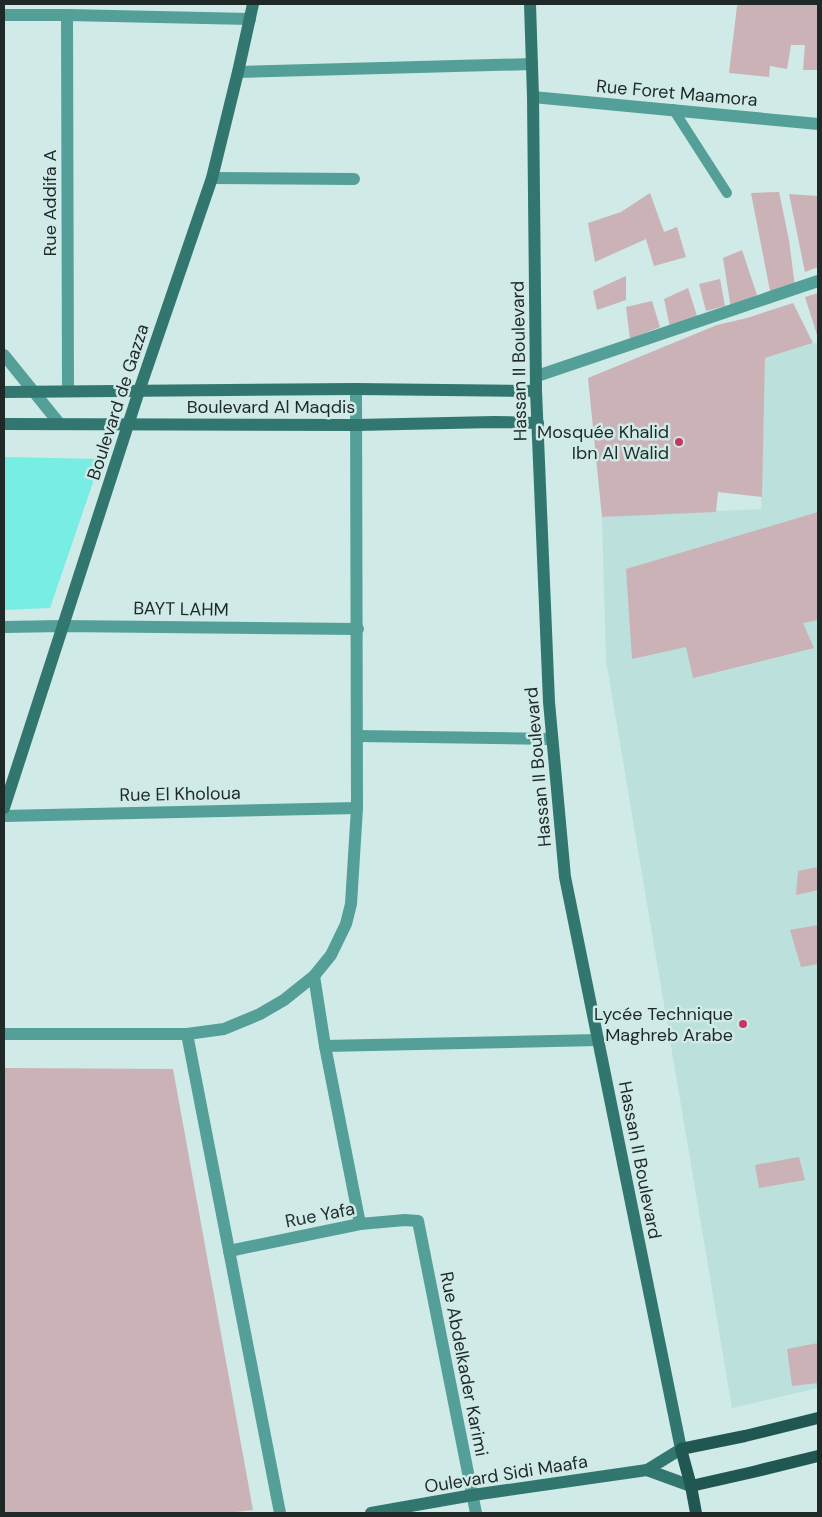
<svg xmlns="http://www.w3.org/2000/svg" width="822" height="1517" viewBox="0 0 822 1517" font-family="'DM Sans',sans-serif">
  <rect width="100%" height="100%" fill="#cfeae7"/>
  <!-- built -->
  <path fill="#bce0dc" d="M818 342V1388L732 1408 606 660 602 517 761 509 765 358Z"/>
  <!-- green -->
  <path fill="#77ede3" d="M4 457 101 459 50 608 4 610Z"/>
  <!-- building -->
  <g fill="#cbb2b6">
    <path d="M741 4H818V70H803L805 45H791L787 69 770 66 769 77 729 73 737 6Z"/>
    <path d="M779 192 789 240 795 287 771 296 751 193Z"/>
    <path d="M650 193 664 232 677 227 686 257 654 266 646 239 595 262 588 223 621 212Z"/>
    <path d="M789 194 818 196V267L805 272Z"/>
    <path d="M742 250 757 295 731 309 723 258Z"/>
    <path d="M626 276V300L597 310 593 291Z"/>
    <path d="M720 279 725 306 706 311 699 284Z"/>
    <path d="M688 288 698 319 670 327 664 299Z"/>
    <path d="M818 293V338L805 297Z"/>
    <path d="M652 301 660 327 630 339 626 307Z"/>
    <path d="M793 303 813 343 765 358 762 497 718 492 716 512 602 517 588 378 717 325 747 318Z"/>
    <path d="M818 512V620L803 623 814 648 693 678 686 647 632 659 626 569Z"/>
    <path d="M818 867V890L796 895 798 871Z"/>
    <path d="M818 925V964L801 967 790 930Z"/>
    <path d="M4 1068 173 1069 253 1510 227 1513H4Z"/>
    <path d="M799 1157 805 1180 759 1188 755 1165Z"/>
    <path d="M818 1343V1383L792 1386 787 1349Z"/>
  </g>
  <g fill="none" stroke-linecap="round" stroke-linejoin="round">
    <!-- lane -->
    <path stroke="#54a099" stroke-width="10" d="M673 109 727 193"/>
    <!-- street -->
    <g stroke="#54a099" stroke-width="12">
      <path d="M4 15H67L250 19"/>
      <path d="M67 15 68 391"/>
      <path d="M238 72 532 64"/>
      <path d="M533 97 818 124"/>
      <path d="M212 178 354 179"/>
      <path d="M4 355 59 423"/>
      <path d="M537 376 818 281"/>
      <path d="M4 627 63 626 358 629"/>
      <path d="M358 736 552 739"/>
      <path d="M4 816 357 808"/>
      <path d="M314 976 325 1046 360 1224"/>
      <path d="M4 1034H187L224 1029 260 1014 284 1000 314 976 331 955 346 924 351 904 357 808 356 389"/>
      <path d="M187 1034 280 1513"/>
      <path d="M325 1046 598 1040"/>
      <path d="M229 1251 360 1224 405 1220 418 1221 476 1513"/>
    </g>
    <!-- secondary -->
    <g stroke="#327670" stroke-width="12">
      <path d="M4 392 356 389 536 391"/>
      <path d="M4 424 357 425 494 422 538 423"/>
      <path d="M4 808 139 391 212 178 238 72 253 4"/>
      <path d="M647 1470 691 1486"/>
      <path d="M371 1513 473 1495 647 1470 681 1449 565 877 549 702 539 462 536 391 533 97 530 4"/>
    </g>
    <!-- primary -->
    <g stroke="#215753" stroke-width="12">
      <path d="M691 1486 753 1472 818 1456"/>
      <path d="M696 1513 691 1486 681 1449 745 1436 818 1418"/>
    </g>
  </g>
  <!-- markers -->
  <g fill="#c63863" stroke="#cfeae7" stroke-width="2">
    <circle cx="679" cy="442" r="5"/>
    <circle cx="743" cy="1024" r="5"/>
  </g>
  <g text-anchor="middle" stroke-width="5" stroke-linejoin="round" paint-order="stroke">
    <!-- street labels -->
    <g font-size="18" fill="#1f2928" stroke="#cfeae7">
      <text transform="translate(677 93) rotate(5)" y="6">Rue Foret Maamora</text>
      <text transform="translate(50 203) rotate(-90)" y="6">Rue Addifa A</text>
      <text transform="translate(519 361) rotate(-91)" y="6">Hassan II Boulevard</text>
      <text transform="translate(118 402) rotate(-72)" y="6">Boulevard de Gazza</text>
      <text x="271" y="413">Boulevard Al Maqdis</text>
      <text transform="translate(181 609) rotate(1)" y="6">BAYT LAHM</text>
      <text transform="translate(538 767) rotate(-95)" y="6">Hassan II Boulevard</text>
      <text transform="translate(180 794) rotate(-1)" y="6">Rue El Kholoua</text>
      <text transform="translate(640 1160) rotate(79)" y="6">Hassan II Boulevard</text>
      <text transform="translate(320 1215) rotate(-11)" y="6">Rue Yafa</text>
      <text transform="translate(464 1364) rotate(79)" y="6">Rue Abdelkader Karimi</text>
      <text transform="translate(506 1474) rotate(-9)" y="6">Oulevard Sidi Maafa</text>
    </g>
    <!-- poi labels -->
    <g font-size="18" fill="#1f2928" stroke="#cfeae7" text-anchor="end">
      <text x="669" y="438">Mosquée Khalid<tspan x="669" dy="21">Ibn Al Walid</tspan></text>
      <text x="733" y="1020">Lycée Technique<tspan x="733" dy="21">Maghreb Arabe</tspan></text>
    </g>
  </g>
  <!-- border -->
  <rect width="822" height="1517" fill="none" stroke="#1f2928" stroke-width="10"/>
</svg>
